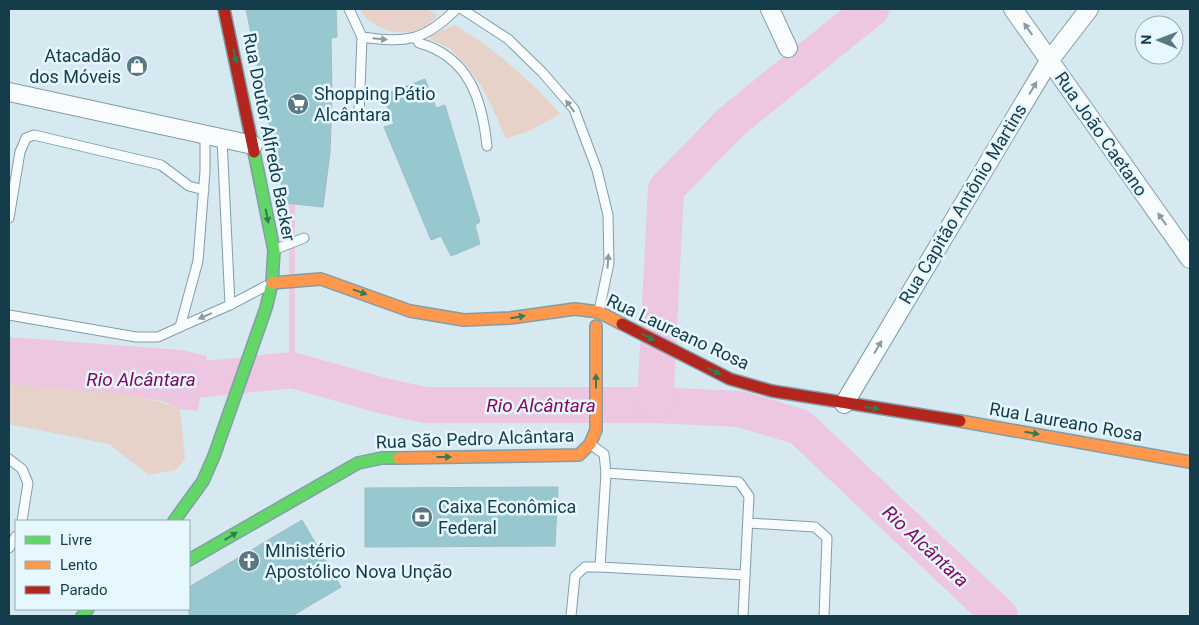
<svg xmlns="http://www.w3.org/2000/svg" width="1199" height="625" viewBox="0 0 1199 625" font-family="Roboto,sans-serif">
  <rect width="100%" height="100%" fill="#d6e8f0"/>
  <!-- green -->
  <g fill="#e6d2c9">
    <path d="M360 9H426L438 15C434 19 431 24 427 26 406 39 371 31 360 9Z"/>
    <path d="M455 25C494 49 530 79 560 114L531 130 506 139C492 105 479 74 450 49 444 44 436 43 429 38L432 35Z"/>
    <path d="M9 384C61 387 133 390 180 409L185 458 176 470 149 475 109 444 9 424Z"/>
  </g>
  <!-- water -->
  <path fill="#edc6e1" d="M9 337 181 350 207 356 198 411 180 409 162 401 112 393 9 384Z"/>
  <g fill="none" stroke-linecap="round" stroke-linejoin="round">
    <!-- stream -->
    <path stroke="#edc6e1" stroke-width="6" d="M292 370V197"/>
    <!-- river -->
    <g stroke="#edc6e1" stroke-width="36">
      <path d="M153 381 177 382 292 370 384 396 425 405H655L740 409 800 427 1000 616"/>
      <path d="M655 405 666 189 731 122 871 9"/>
    </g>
  </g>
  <!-- building -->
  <g fill="#98c8cf" stroke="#9fbcc2">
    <path d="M246 9H336L337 37 331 38 332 94 330 152 323 207 285 203Z"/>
    <path d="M425 79 436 108 445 105 480 222 475 225 480 244 451 256 441 236 431 240 384 127 394 124 383 95Z"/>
    <path d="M558 487 555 546 365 547V488Z"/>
    <path d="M302 520 341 587 292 616H189V587Z"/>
  </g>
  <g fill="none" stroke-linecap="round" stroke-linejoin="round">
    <!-- lane casing -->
    <g stroke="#819ea8" stroke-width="11">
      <g id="lane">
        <path d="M349 9 362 37C405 43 424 42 456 9"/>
        <path d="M462 9 508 39 542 72 574 109 597 170 608 215 609 263 599 311"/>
        <path d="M416 38 419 43C469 57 482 99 487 146"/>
        <path d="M359 114 362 37"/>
        <path d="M222 139 230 305"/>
        <path d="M9 218 20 152 26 138 34 135 161 165 189 186 204 190"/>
        <path d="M276 249 304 238"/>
        <path d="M9 315 136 337H158L180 327 198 261 205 171V135"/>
        <path d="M180 327 230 305 266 286"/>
        <path d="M590 444 604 454 606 473 739 482 749 496 743 616"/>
        <path d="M9 459 22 469 28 483 22 521"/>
        <path d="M606 473 600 567 745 575"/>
        <path d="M748 523 815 527 827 538 824 616"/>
        <path d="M9 548 16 536"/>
        <path d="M571 616 575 576 585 567H600"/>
      </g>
    </g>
    <!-- street casing -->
    <g stroke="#819ea8" stroke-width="20">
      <g id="street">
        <path d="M770 9 788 48"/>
        <path d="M1013 9 1190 259"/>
        <path d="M9 92 253 145"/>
        <path d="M844 404 1049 61 1089 9"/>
      </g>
    </g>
    <!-- fast casing -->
    <g stroke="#819ea8" stroke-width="14">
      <g id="fast">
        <path d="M174 521 203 481 214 456 266 308 272 283 274 250 254 152"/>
        <path d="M189 560 358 463 382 458H399"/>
        <path d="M82 616 88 609"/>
      </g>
    </g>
    <!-- slow casing -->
    <g stroke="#819ea8" stroke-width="14">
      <g id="slow">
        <path d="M272 283 321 279 410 311 464 320 510 318 575 309 599 312 622 324"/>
        <path d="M960 421 1190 462"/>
        <path d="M399 458 579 455 590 444 596 430V326"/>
      </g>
    </g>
    <!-- jam casing -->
    <g stroke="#819ea8" stroke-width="14">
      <g id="jam">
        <path d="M224 9 254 152"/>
        <path d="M622 324 730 379 772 391 960 421"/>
      </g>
    </g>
    <!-- lane -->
    <use href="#lane" stroke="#f9fcfd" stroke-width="9"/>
    <!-- street -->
    <use href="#street" stroke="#f9fcfd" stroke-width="18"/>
    <!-- fast -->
    <use href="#fast" stroke="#63d668" stroke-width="11"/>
    <!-- slow -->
    <use href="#slow" stroke="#ff974d" stroke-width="11"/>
    <!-- jam -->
    <use href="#jam" stroke="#b3261e" stroke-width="11"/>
  </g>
  <!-- one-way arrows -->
  <defs><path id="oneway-solid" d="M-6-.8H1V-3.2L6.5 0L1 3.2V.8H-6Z" transform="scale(1.25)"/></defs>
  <g fill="#879ca4">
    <use href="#oneway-solid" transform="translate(1028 29) rotate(-125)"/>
    <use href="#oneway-solid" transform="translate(380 39) rotate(5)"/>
    <use href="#oneway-solid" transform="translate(1033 88) rotate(-59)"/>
    <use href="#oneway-solid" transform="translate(570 106) rotate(-126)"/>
    <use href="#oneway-solid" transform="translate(1162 219) rotate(-125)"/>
    <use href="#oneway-solid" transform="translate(608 261) rotate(-86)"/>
    <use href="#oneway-solid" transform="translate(205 316) rotate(157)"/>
    <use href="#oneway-solid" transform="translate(878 347) rotate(-59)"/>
  </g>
  <g fill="#347a56">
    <use href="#oneway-solid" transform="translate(235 56) rotate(78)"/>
    <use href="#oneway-solid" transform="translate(267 216) rotate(79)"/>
    <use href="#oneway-solid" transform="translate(360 292) rotate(20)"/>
    <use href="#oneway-solid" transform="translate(518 317) rotate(-10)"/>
    <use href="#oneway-solid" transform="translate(648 337) rotate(27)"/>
    <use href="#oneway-solid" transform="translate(714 371) rotate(27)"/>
    <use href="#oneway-solid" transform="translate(596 381) rotate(-90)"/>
    <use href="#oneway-solid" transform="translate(872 408) rotate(9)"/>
    <use href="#oneway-solid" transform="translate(1032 433) rotate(10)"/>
    <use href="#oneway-solid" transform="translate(444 457)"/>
    <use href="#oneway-solid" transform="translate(231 536) rotate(-31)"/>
  </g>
  <!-- icons -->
  <defs>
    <g id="shop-disc" transform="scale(1.125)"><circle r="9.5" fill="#597884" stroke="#e6f7fe"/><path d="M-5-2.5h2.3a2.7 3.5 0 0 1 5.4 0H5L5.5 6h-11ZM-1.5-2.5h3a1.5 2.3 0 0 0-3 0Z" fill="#fff"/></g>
    <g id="supermarket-disc" transform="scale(1.125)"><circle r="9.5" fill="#597884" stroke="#e6f7fe"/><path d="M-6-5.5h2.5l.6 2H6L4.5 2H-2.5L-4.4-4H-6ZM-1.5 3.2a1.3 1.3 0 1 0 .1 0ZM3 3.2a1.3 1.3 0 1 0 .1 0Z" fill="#fff"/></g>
    <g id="bank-disc" transform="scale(1.125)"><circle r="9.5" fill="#597884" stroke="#e6f7fe"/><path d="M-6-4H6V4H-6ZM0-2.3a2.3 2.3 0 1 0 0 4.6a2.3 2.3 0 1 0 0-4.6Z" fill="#fff"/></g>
    <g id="church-disc" transform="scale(1.125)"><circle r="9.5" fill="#597884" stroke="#e6f7fe"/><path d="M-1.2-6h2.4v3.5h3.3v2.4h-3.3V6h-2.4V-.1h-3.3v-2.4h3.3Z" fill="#fff"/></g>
  </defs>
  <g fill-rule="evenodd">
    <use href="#shop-disc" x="137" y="66"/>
    <use href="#supermarket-disc" x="298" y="104"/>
    <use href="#bank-disc" x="422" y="517"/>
    <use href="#church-disc" x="249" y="561"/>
  </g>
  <g text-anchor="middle" stroke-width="5" stroke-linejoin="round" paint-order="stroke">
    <!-- poi labels -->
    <g font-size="18" fill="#153c4a" stroke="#e6f7fe" text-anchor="start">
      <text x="121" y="62" text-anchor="end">Atacadão<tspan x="121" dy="21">dos Móveis</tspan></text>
      <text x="314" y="100">Shopping Pátio<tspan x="314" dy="21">Alcântara</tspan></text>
      <text x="438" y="513">Caixa Econômica<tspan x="438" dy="21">Federal</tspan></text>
      <text x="265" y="557">MInistério<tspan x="265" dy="21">Apostólico Nova Unção</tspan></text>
    </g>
    <!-- street labels -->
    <g font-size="18" fill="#153c4a" stroke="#e6f7fe">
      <text transform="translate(1101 134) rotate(55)" y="6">Rua João Caetano</text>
      <text transform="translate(269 137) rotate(79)" y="6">Rua Doutor Alfredo Backer</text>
      <text transform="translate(963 204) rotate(-59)" y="6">Rua Capitão Antônio Martins</text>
      <text transform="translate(678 332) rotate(25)" y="6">Rua Laureano Rosa</text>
      <text transform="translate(1066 422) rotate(10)" y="6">Rua Laureano Rosa</text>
      <text transform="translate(475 439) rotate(-2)" y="6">Rua São Pedro Alcântara</text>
    </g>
    <!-- water labels -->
    <g font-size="19" font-style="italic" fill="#870761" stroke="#e6f7fe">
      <text x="141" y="386">Rio Alcântara</text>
      <text x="541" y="412">Rio Alcântara</text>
      <text transform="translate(926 546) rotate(43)" y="7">Rio Alcântara</text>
    </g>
  </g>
  <!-- border -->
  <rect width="1199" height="625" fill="none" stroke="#153c4a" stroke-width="20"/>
  <!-- legend -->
  <rect x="15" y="520" width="175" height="90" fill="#e6f7fe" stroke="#92acb6"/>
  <rect x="25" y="536" width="25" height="8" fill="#63d668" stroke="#92acb6"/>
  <text x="60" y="545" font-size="15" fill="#153c4a">Livre</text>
  <rect x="25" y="561" width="25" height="8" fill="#ff974d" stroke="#92acb6"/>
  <text x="60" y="570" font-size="15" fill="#153c4a">Lento</text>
  <rect x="25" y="586" width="25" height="8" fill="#b3261e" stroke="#92acb6"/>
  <text x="60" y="595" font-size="15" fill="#153c4a">Parado</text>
  <!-- north arrow -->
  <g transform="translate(1159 40) rotate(271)"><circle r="24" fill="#e6f7fe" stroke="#92acb6"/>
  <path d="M0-4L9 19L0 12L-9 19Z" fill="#597884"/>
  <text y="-8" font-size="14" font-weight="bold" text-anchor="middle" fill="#153c4a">N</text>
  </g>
</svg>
